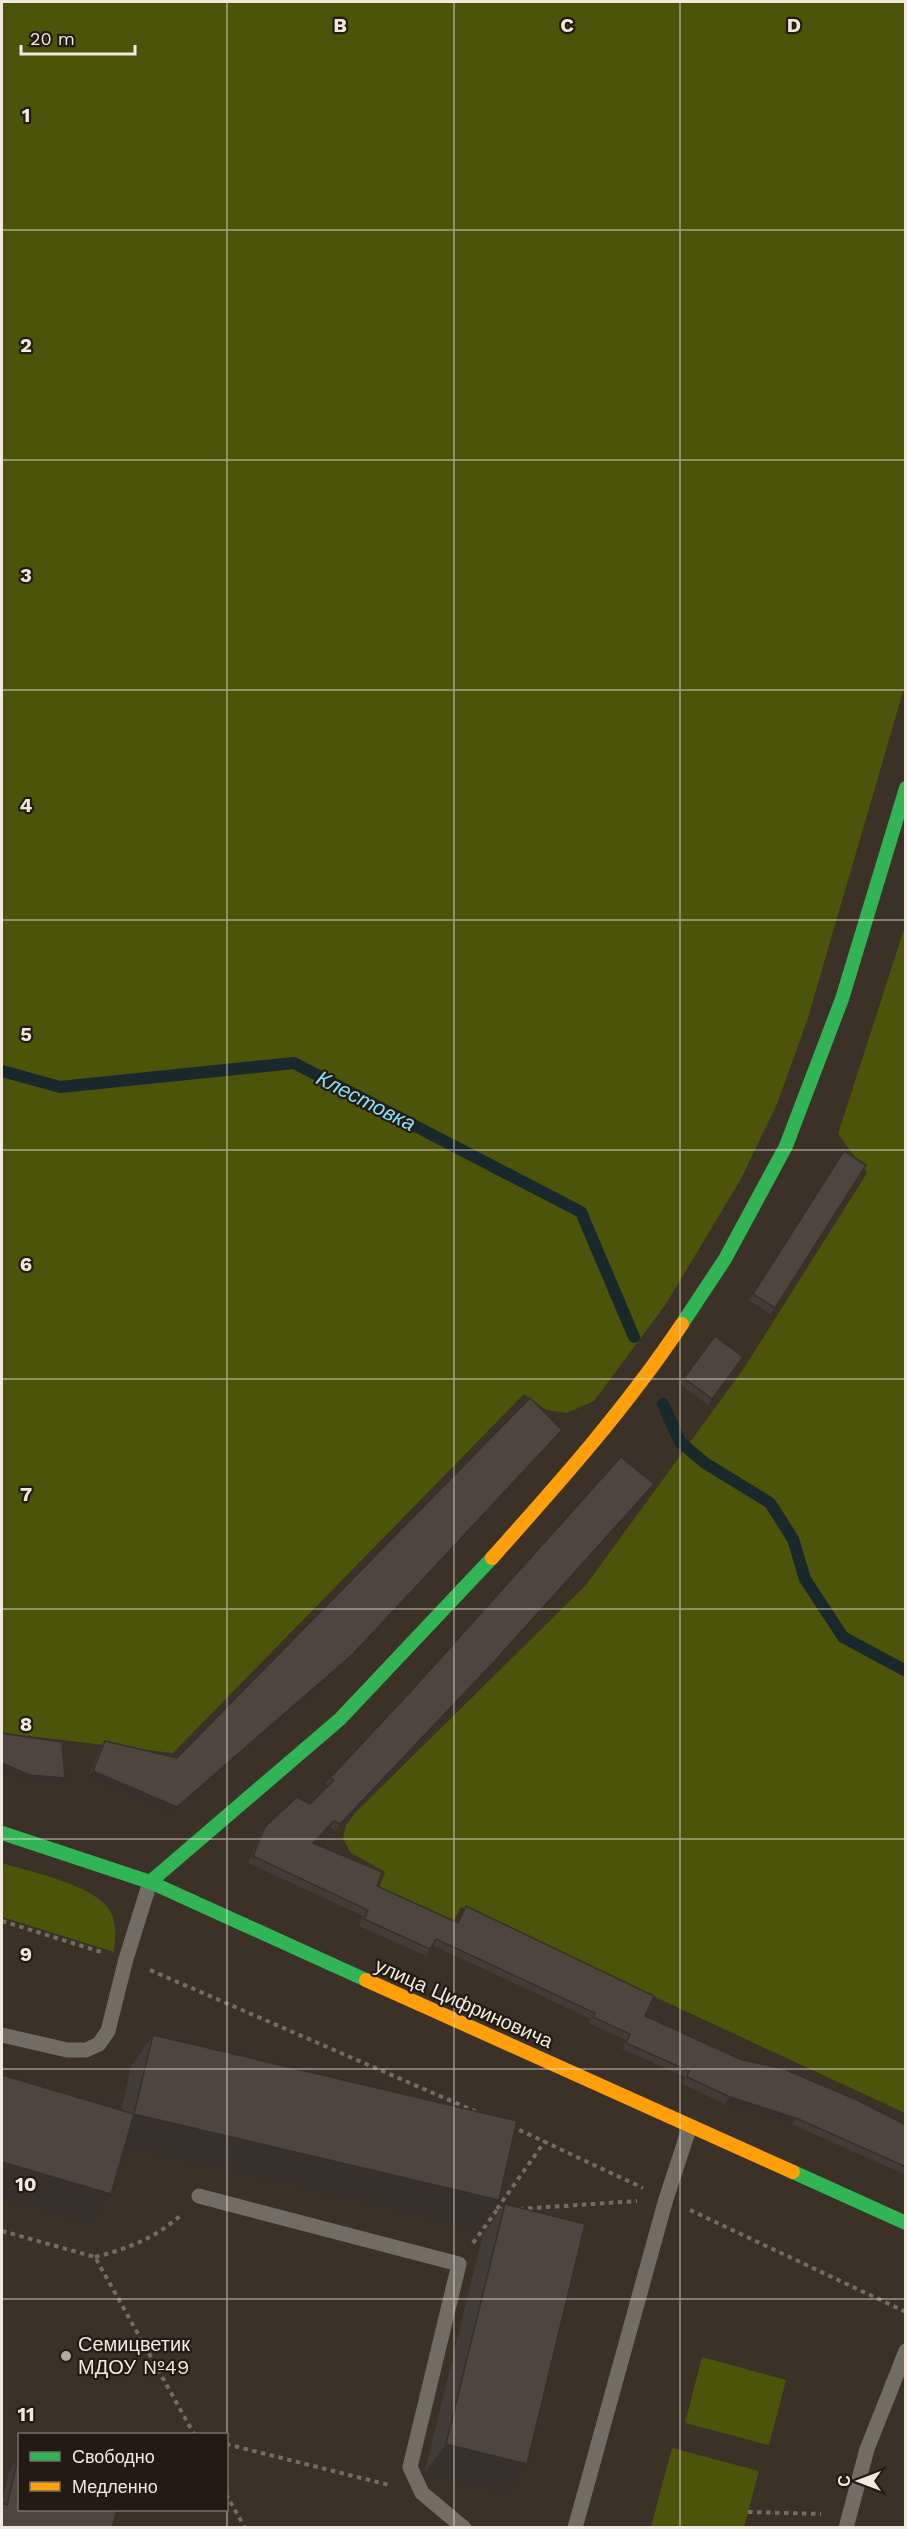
<svg xmlns="http://www.w3.org/2000/svg" width="907" height="2529" viewBox="0 0 907 2529" font-family="'Work Sans',sans-serif">
  <rect width="100%" height="100%" fill="#3b3126"/>
  <!-- green -->
  <g fill="#4b5409">
    <path d="M2 2H905V685L807 1021 777 1104 741 1179 666 1304 594 1401 567 1413 546 1410 524 1394 173 1753 2 1733Z"/>
    <path d="M905 926V2113L461 1907 452 1924 378 1890 385 1872 350 1852 343 1838 346 1825 355 1813 586 1585 744 1368 867 1173 838 1134Z"/>
    <path d="M2 1863C30 1872 102 1886 112 1915 117 1927 115 1940 114 1952L2 1917Z"/>
    <path d="M702 2357 786 2380 769 2445 685 2423Z"/>
    <path d="M672 2448 759 2471 744 2527H651Z"/>
  </g>
  <g fill="none" stroke-linecap="round" stroke-linejoin="round">
    <!-- stream -->
    <g stroke="#18282b" stroke-width="12">
      <path d="M2 1071 60 1087 294 1063 581 1212 634 1337"/>
      <path d="M663 1404 680 1442 705 1463 770 1503 793 1539 805 1579 843 1637 906 1671"/>
    </g>
    <!-- path -->
    <g stroke="#726c64" stroke-width="4" stroke-dasharray="4.5 4.5" stroke-linecap="butt">
      <path d="M2 1921 101 1952"/>
      <path d="M150 1970 479 2113"/>
      <path d="M511 2126 643 2188"/>
      <path d="M497 2209 545 2141"/>
      <path d="M519 2209 637 2201"/>
      <path d="M690 2210 906 2312"/>
      <path d="M2 2231 95 2257 194 2434"/>
      <path d="M473 2243 497 2210 505 2209"/>
      <path d="M95 2257C128 2249 157 2237 182 2214"/>
      <path d="M226 2444 389 2485"/>
      <path d="M226 2494 245 2528"/>
      <path d="M748 2512 821 2514"/>
    </g>
    <!-- lane -->
    <g stroke="#736c63" stroke-width="15">
      <path d="M2 2035 67 2050H86L99 2044 108 2031 126 1959 150 1882"/>
      <path d="M199 2196 459 2264 410 2467 422 2493 464 2528"/>
      <path d="M575 2528 666 2199 690 2126"/>
      <path d="M846 2528 867 2449 906 2351"/>
    </g>
    <!-- fast -->
    <g stroke="#30b455" stroke-width="14">
      <path d="M682 1324 725 1259 786 1146 842 999 906 788"/>
      <path d="M2 1833 150 1882 366 1980"/>
      <path d="M150 1882 340 1719 492 1558"/>
      <path d="M793 2172 906 2223"/>
    </g>
    <!-- slow -->
    <g stroke="#ff9f0a" stroke-width="14">
      <path d="M492 1558C559 1483 626 1408 682 1324"/>
      <path d="M366 1980 793 2172"/>
    </g>
  </g>
  <!-- wall -->
  <g fill="#433b35">
    <path d="M840 1158 775 1308 770 1314 749 1300Z"/>
    <path d="M715 1336 743 1357 708 1405 680 1384Z"/>
    <path d="M558 1436 349 1660 172 1814 88 1777 101 1747 105 1741 177 1758Z"/>
    <path d="M650 1490 485 1673 335 1831 330 1827 314 1844 377 1886 457 1922 466 1906 645 2016 742 2060 906 2125V2175L791 2124 725 2104 682 2084 685 2077 622 2049 626 2040 589 2023 591 2019 432 1945 426 1956 359 1926 363 1916 248 1863 261 1833 265 1827 310 1804 328 1786 325 1784 330 1778Z"/>
    <path d="M153 2035 478 2230 125 2147 111 2194 90 2224 2 2199V2075L121 2110 131 2066Z"/>
    <path d="M505 2204 506 2494 424 2474 483 2234Z"/>
    <path d="M18 2459 112 2528 2 2503 9 2471Z"/>
  </g>
  <!-- shaded-wall -->
  <g fill="#37302b">
    <path d="M562 1430 558 1436 349 1660 172 1814 88 1777 93 1771 177 1807Z"/>
    <path d="M654 1484 650 1490 485 1673 335 1831 340 1824Z"/>
    <path d="M2 1763 65 1778 61 1784 26 1781 2 1772Z"/>
    <path d="M334 1821 330 1827 309 1850 313 1843Z"/>
    <path d="M730 2097 796 2118 791 2124 725 2104Z"/>
    <path d="M134 2114 499 2200 478 2230 113 2144Z"/>
    <path d="M2 2162 111 2194 90 2224 2 2199Z"/>
    <path d="M446 2444 527 2464 506 2494 424 2474Z"/>
  </g>
  <!-- building -->
  <g fill="#4e453e" stroke="#37302b" stroke-width="1.5">
    <path d="M844 1151 866 1165 775 1308 753 1294Z"/>
    <path d="M715 1336 743 1357 712 1399 684 1378Z"/>
    <path d="M530 1398 562 1430 353 1654 177 1807 93 1771 105 1741 177 1758Z"/>
    <path d="M621 1457 654 1484 490 1666 340 1824 334 1821 313 1843 382 1872 377 1886 458 1923 466 1906 654 1996 645 2016 742 2060 784 2069 857 2100 906 2125V2167L796 2118 730 2097 687 2077 689 2071 626 2043 630 2034 593 2017 595 2013 436 1939 430 1949 364 1919 368 1910 253 1856 265 1827 297 1797 310 1804 334 1780 330 1778 413 1689Z"/>
    <path d="M2 1732 7 1734 62 1742 65 1778 30 1775 2 1763Z"/>
    <path d="M153 2035 517 2121 499 2200 134 2114Z"/>
    <path d="M2 2075 134 2114 111 2194 2 2162Z"/>
    <path d="M505 2204 585 2224 527 2464 446 2444Z"/>
    <path d="M18 2459 20 2460V2510H117L112 2528H2V2503L7 2505Z"/>
  </g>
  <!-- grid -->
  <path fill="none" stroke="#f3e8dd" stroke-width="1.5" stroke-opacity="0.55" d="M227 2V2528M454 2V2528M680 2V2528M2 230H906M2 460H906M2 690H906M2 920H906M2 1150H906M2 1379H906M2 1609H906M2 1839H906M2 2069H906M2 2299H906"/>
  <!-- markers -->
  <circle fill="#b3a89d" stroke="#231b13" stroke-width="2" cx="66" cy="2356" r="6"/>
  <g text-anchor="middle" stroke-width="4.5" stroke-linejoin="round" paint-order="stroke">
    <!-- street labels -->
    <g font-size="20" fill="#f3e8dd" stroke="#231b13">
      <text transform="translate(464 2003) rotate(24)" y="7">улица Цифриновича</text>
    </g>
    <!-- poi labels -->
    <g font-size="20" fill="#f3e8dd" stroke="#231b13" text-anchor="start">
      <text x="78" y="2351">Семицветик<tspan x="78" dy="23">МДОУ №49</tspan></text>
    </g>
    <!-- water labels -->
    <g font-size="21" font-style="italic" fill="#85e2f9" stroke="#231b13">
      <text transform="translate(366 1101) rotate(27)" y="7">Клестовка</text>
    </g>
  </g>
  <g font-size="20" text-anchor="middle" font-weight="bold" fill="#f3e8dd" stroke="#231b13" stroke-width="4.5" stroke-linejoin="round" paint-order="stroke">
    <text x="340" y="32">B</text>
    <text x="567" y="32">C</text>
    <text x="794" y="32">D</text>
    <text x="26" y="122">1</text>
    <text x="26" y="352">2</text>
    <text x="26" y="582">3</text>
    <text x="26" y="812">4</text>
    <text x="26" y="1041">5</text>
    <text x="26" y="1271">6</text>
    <text x="26" y="1501">7</text>
    <text x="26" y="1731">8</text>
    <text x="26" y="1961">9</text>
    <text x="26" y="2191">10</text>
    <text x="26" y="2421">11</text>
  </g>
  <!-- border -->
  <rect width="907" height="2529" fill="none" stroke="#f3e8dd" stroke-width="6"/>
  <!-- legend -->
  <rect x="18" y="2433" width="210" height="78" fill="#231b13" stroke="#766d64" stroke-width="1.5"/>
  <rect x="30" y="2452" width="30" height="9" fill="#30b455" stroke="#766d64" stroke-width="1.5"/>
  <text x="72" y="2463" font-size="18" fill="#f3e8dd">Свободно</text>
  <rect x="30" y="2482" width="30" height="9" fill="#ff9f0a" stroke="#766d64" stroke-width="1.5"/>
  <text x="72" y="2493" font-size="18" fill="#f3e8dd">Медленно</text>
  <!-- north arrow -->
  <g transform="translate(859 2481) rotate(270)" stroke="#231b13" stroke-width="4.5" paint-order="stroke">
  <path d="M0-4.5L10 22L0 15L-10 22Z" fill="#f3e8dd"/>
  <text y="-9" font-size="16" font-weight="bold" text-anchor="middle" fill="#f3e8dd">С</text>
  </g>
  <!-- scale -->
  <path d="M21 45v9h114v-9" fill="none" stroke="#f3e8dd" stroke-width="3"/>
  <text x="30" y="45" font-size="18" fill="#f3e8dd" stroke="#231b13" stroke-width="4.5" paint-order="stroke">20 m</text>
</svg>
